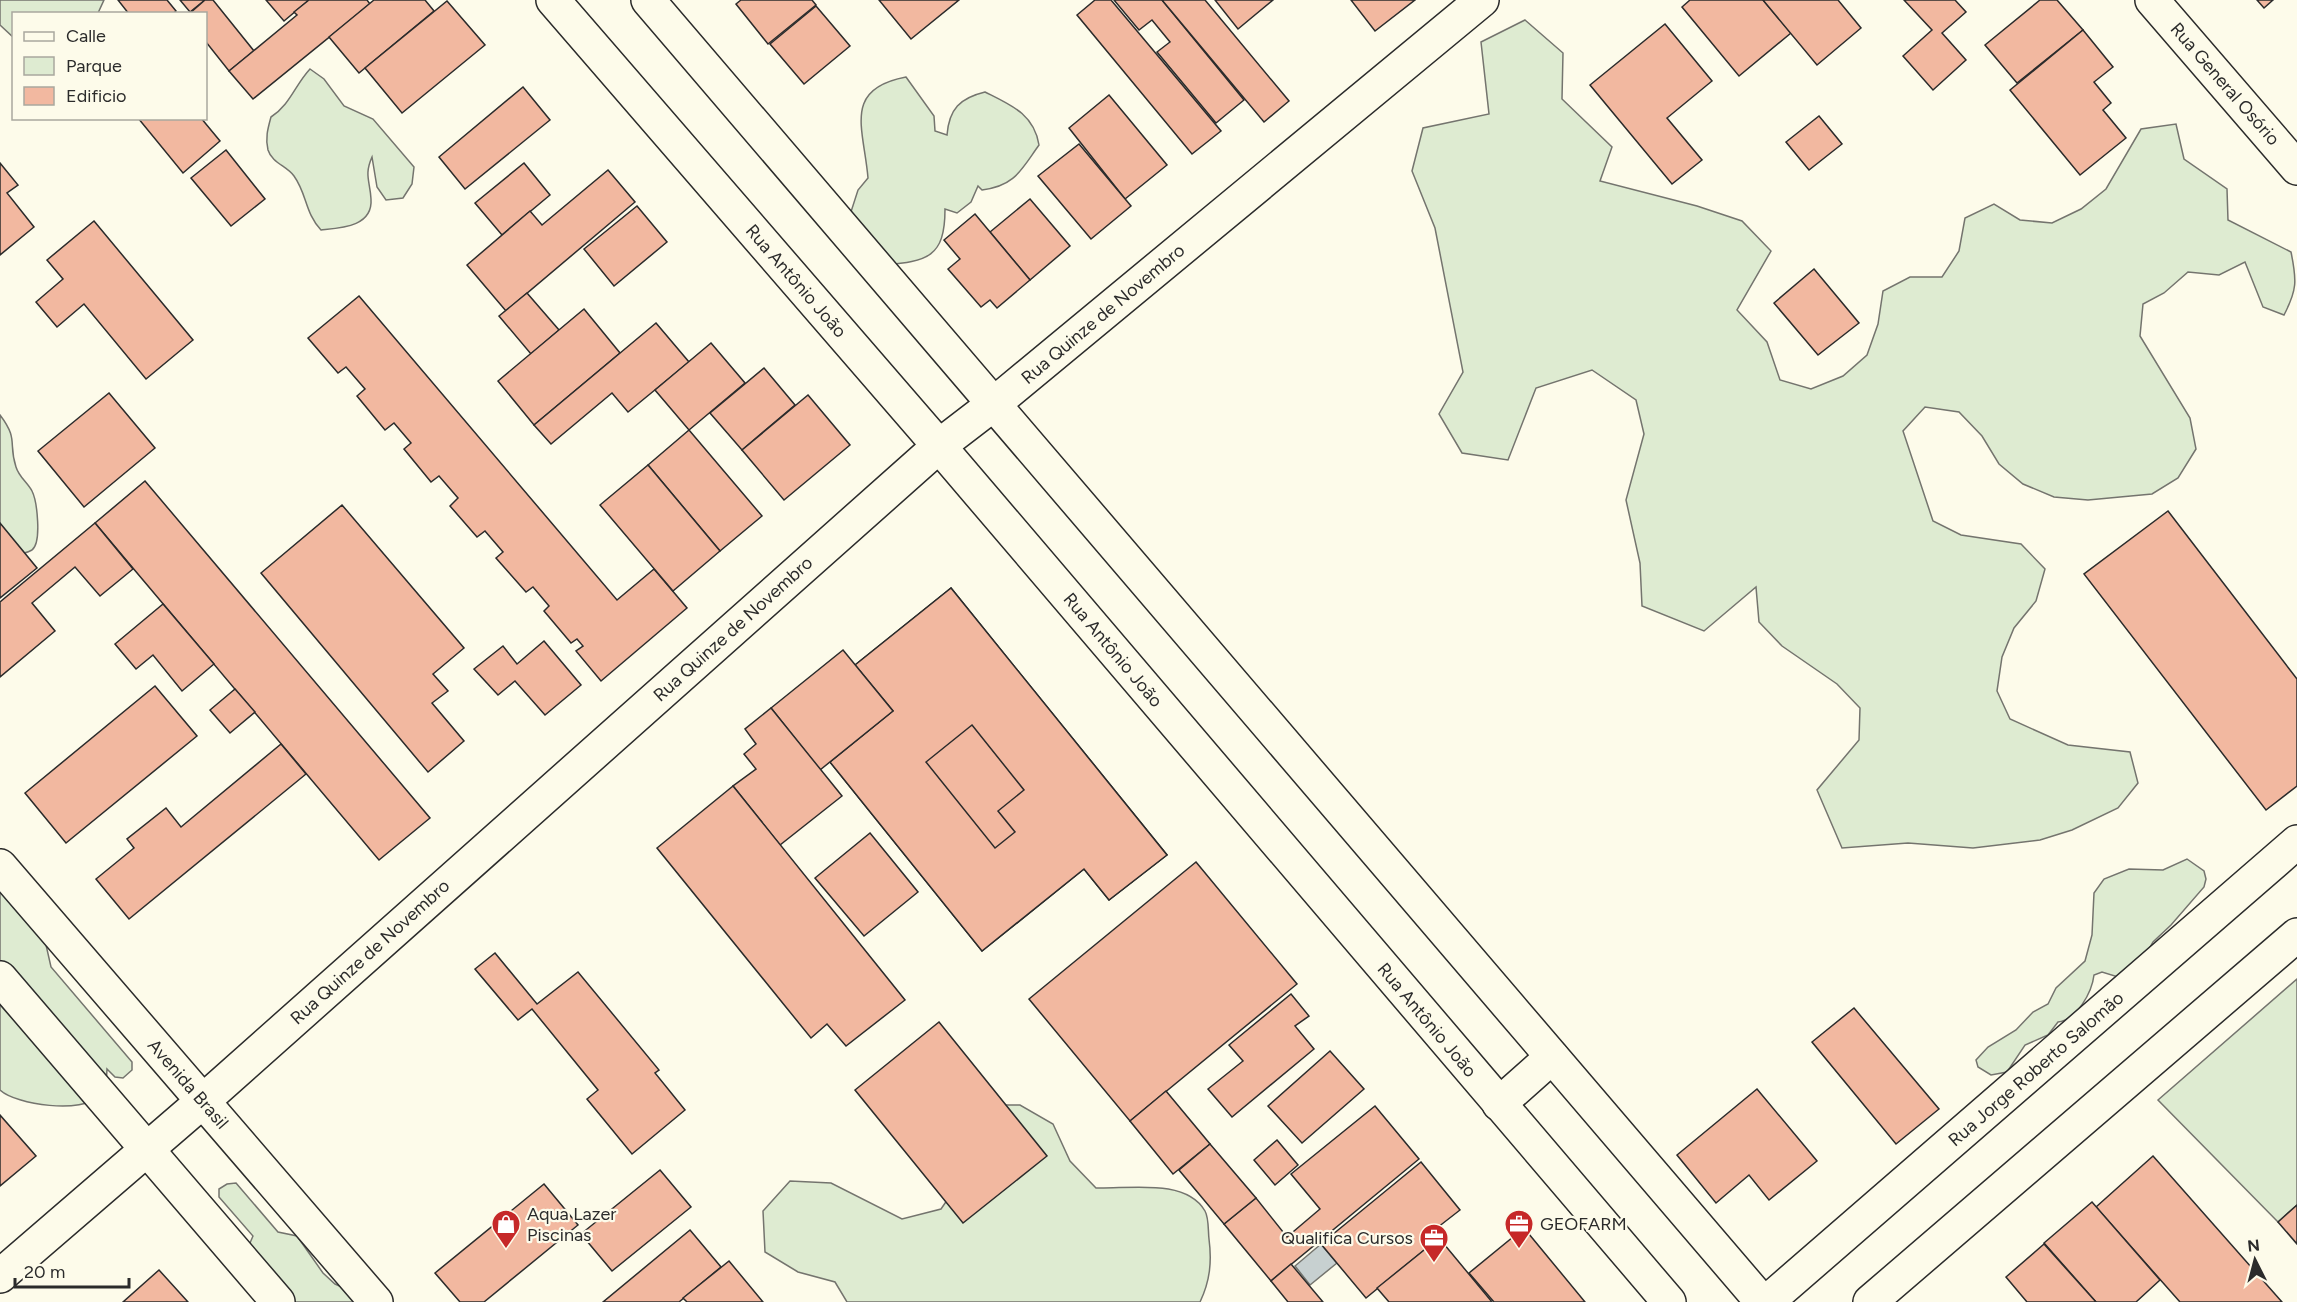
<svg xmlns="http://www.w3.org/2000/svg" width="2297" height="1302" viewBox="0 0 2297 1302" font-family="Figtree,sans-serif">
  <rect width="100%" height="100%" fill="#fdfbea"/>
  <!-- green -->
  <g fill="#deebd1" stroke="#74746e" stroke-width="1.5">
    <path d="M0 0H104L98 13 14 14 13 37 0 25Z"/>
    <path d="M1525 20 1563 53 1562 99 1612 147 1600 181 1697 206 1742 221 1771 251 1737 310 1767 342 1780 380 1811 389 1843 376 1867 355 1878 324 1883 291 1910 277H1942L1959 251 1965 218 1994 204 2020 220 2052 223 2081 209 2106 189 2141 129 2176 124 2184 159 2227 189 2228 220 2291 252C2297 281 2297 290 2284 315L2263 307 2245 262 2219 275 2188 272 2164 293 2143 304 2140 336 2190 418 2196 449 2178 478 2152 494 2088 500 2054 497 2023 484 1999 464 1982 436 1959 412 1925 407 1903 431 1933 521 1961 535 2021 544 2045 569 2036 601 2014 628 2002 657 1997 691 2010 719 2068 745 2130 752 2138 783 2118 808 2072 830 2040 840 1973 848 1908 843 1842 848 1817 790 1859 740 1860 708 1837 684 1782 646 1759 622 1756 587 1704 631 1642 606 1640 563 1626 500 1644 434 1636 400 1592 370 1536 388 1508 460 1462 453 1439 414 1463 372 1435 228 1412 171 1423 128 1489 114 1481 42Z"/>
    <path d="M310 69 324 79 344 106 373 119 414 167 412 184 403 198 386 200 377 187 372 157C364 175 370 181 371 199 373 227 340 228 321 230 305 213 307 194 294 176 287 166 272 163 268 150 265 138 268 128 271 117 290 105 295 85 310 69Z"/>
    <path d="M906 77 934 116 935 131 947 135C949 109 960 98 985 92 1011 105 1034 114 1039 145 1021 170 1015 186 982 190L978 186 971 202 957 213 945 209C945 258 927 261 884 265L848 221 858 190 868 178C864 129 842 89 906 77Z"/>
    <path d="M0 415C19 440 8 443 16 467 19 477 27 482 32 491 37 501 42 542 32 550 24 555 9 556 0 558Z"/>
    <path d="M2187 859 2204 871 2206 879 2204 887 2171 925 2153 942 2145 956 2118 977 2102 972 2094 975C2092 992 2077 1020 2058 1022L2048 1035 2025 1045 2007 1072 1991 1075 1978 1067 1976 1060 1988 1047 2016 1030 2033 1012 2048 1004 2056 988 2085 961 2092 935 2094 893 2104 879 2129 869 2163 870Z"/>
    <path d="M0 890 44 936 51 967 132 1062V1070L123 1078 115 1077 107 1069C107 1078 106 1089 99 1096 83 1114 16 1105 0 1090Z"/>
    <path d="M2297 979V1205L2278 1222 2158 1100Z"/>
    <path d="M980 1105H1020L1053 1124 1070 1161 1096 1188C1129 1189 1186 1178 1205 1211 1209 1218 1208 1231 1209 1239 1212 1262 1210 1281 1200 1302H847L835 1282 798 1272 765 1252 763 1211 790 1181 831 1183 902 1219 941 1209 963 1177Z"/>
    <path d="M236 1183 278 1232 297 1236 323 1273 335 1284 377 1302H256C242 1278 241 1261 253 1236L219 1197V1189L227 1184Z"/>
  </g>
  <!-- water -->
  <path fill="#c7d0d0" stroke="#74746e" stroke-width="1.5" d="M1321 1244 1337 1263 1310 1285 1295 1266Z"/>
  <!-- building -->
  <g fill="#f2b8a0" stroke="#2b2b2b" stroke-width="1.5" fill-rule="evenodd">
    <path d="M118 0H167L176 11 173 14H129Z"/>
    <path d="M180 0H205L190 12Z"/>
    <path d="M205 0H213L254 51 229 71 206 42V14H189Z"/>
    <path d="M266 0H309L284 21Z"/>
    <path d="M309 0H367L370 4 253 99 229 71 297 15 294 12Z"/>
    <path d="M374 0H425L434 11 359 73 329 37Z"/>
    <path d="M741 0H812L816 5 768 44 736 4Z"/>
    <path d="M879 0H959L911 39Z"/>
    <path d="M1095 0H1111L1221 131 1192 154 1077 15Z"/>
    <path d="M1114 0H1162L1244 100 1216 123 1157 52 1170 42 1152 20 1139 30Z"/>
    <path d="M1162 0H1205L1289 101 1264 122Z"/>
    <path d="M1215 0H1273L1238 29Z"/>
    <path d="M1351 0H1415L1375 31Z"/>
    <path d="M1690 0H1763L1791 33 1739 76 1682 7Z"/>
    <path d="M1763 0H1838L1861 28 1817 65Z"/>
    <path d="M1904 0H1955L1966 12 1942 33 1966 60 1933 90 1903 56 1932 30Z"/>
    <path d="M2040 0H2057L2083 30 2017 83 1985 45Z"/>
    <path d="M2257 0H2273L2264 8Z"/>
    <path d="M447 1 485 45 402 113 365 68Z"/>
    <path d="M816 6 850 46 804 84 770 44Z"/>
    <path d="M1665 24 1712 81 1667 118 1702 160 1672 184 1590 85Z"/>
    <path d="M2083 30 2113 67 2094 82 2111 103 2103 110 2126 138 2080 175 2010 90Z"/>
    <path d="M523 87 550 120 465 189 439 157Z"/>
    <path d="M1109 95 1167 165 1125 199 1069 128Z"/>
    <path d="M1819 116 1842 144 1809 170 1786 142Z"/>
    <path d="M138 118H201L220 141 183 173Z"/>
    <path d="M1079 144 1131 206 1091 239 1038 176Z"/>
    <path d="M226 150 265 199 231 226 191 178Z"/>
    <path d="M0 163 18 185 7 193 34 227 0 255Z"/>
    <path d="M524 163 550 195 502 235 475 203Z"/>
    <path d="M608 170 635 202 506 311 467 265 530 211 542 225Z"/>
    <path d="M1030 199 1070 246 1030 280 990 232Z"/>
    <path d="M637 206 667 242 614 286 584 249Z"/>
    <path d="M975 214 1030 280 997 308 990 300 981 307 948 269 960 259 944 240Z"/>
    <path d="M94 221 193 340 146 379 84 304 57 327 36 302 63 279 47 260Z"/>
    <path d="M1814 269 1859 323 1818 355 1774 303Z"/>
    <path d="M527 293 559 330 531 354 499 316Z"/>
    <path d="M359 296 617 600 654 569 687 608 601 681 576 651 583 646 577 639 571 643 544 611 549 606 533 587 526 592 496 558 503 552 485 531 477 537 450 506 458 498 439 476 431 482 404 449 411 443 394 423 385 430 357 396 365 389 346 367 338 373 308 338Z"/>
    <path d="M584 309 620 353 534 425 498 381Z"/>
    <path d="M656 323 689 362 628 412 612 393 551 444 534 425Z"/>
    <path d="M711 343 745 383 689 430 655 390Z"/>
    <path d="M764 368 795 405 742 450 710 413Z"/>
    <path d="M109 393 155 448 84 507 38 451Z"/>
    <path d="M808 395 850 445 784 500 742 450Z"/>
    <path d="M689 430 762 516 720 551 648 465Z"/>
    <path d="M648 465 720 551 673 591 600 505Z"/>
    <path d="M145 481 430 818 379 860 95 523Z"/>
    <path d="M342 505 464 648 433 674 448 691 432 703 464 741 428 772 261 573Z"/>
    <path d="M2168 511 2297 679V786L2266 810 2084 574Z"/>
    <path d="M0 523 37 568 0 598Z"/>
    <path d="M95 523 133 569 100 596 75 567 32 603 55 631 0 677V602Z"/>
    <path d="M951 588 1167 855 1109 900 1084 869 982 951 830 762 893 711 855 665ZM972 725 1024 790 998 811 1015 832 995 848 926 762Z"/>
    <path d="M951 588 1167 855 1109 900 1084 869 982 951 830 762 893 711 855 665Z"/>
    <path d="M163 604 214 664 182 691 153 655 136 669 115 644Z"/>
    <path d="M544 641 581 685 545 715 515 681 498 695 474 669 503 646 517 664Z"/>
    <path d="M843 650 893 711 820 770 771 708Z"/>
    <path d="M155 686 197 736 66 843 25 793Z"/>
    <path d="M235 689 255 712 230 733 210 710Z"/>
    <path d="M771 708 842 796 780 845 733 786 756 769 744 754 756 744 745 729Z"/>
    <path d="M972 725 1024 790 998 811 1015 832 995 848 926 762Z"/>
    <path d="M281 744 306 774 129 919 96 879 134 848 127 839 166 808 181 827Z"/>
    <path d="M733 786 905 1000 846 1046 827 1024 811 1038 657 848Z"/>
    <path d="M870 833 918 892 864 936 815 878Z"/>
    <path d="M1196 862 1297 984 1130 1121 1029 999Z"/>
    <path d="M495 953 537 1004 578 972 659 1070 655 1073 685 1110 632 1154 587 1099 598 1090 532 1009 518 1020 475 969Z"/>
    <path d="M1291 994 1309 1016 1295 1026 1314 1049 1232 1117 1208 1089 1243 1061 1229 1045Z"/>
    <path d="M1854 1008 1939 1109 1896 1144 1812 1042Z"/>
    <path d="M939 1022 1047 1156 963 1223 855 1090Z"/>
    <path d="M1330 1051 1364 1089 1302 1143 1268 1106Z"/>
    <path d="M1757 1089 1817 1161 1769 1200 1749 1175 1716 1203 1677 1155Z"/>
    <path d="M1166 1091 1210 1144 1173 1174 1130 1121Z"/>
    <path d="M1375 1106 1419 1159 1271 1281 1224 1224 1256 1198 1287 1237 1320 1209 1291 1174Z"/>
    <path d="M0 1115 36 1156 0 1186Z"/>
    <path d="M1277 1140 1298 1165 1275 1185 1254 1160Z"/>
    <path d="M1210 1144 1256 1198 1224 1224 1179 1170Z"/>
    <path d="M2153 1156 2282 1302H2180L2096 1207Z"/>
    <path d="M1421 1162 1460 1210 1433 1231 1439 1238 1366 1298 1321 1244Z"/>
    <path d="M660 1170 691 1207 612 1271 581 1234Z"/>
    <path d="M544 1184 578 1225 484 1302H460L435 1273Z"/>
    <path d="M2092 1202 2160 1280 2136 1302H2096L2044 1243Z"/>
    <path d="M2297 1205V1244L2278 1222Z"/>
    <path d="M1524 1228 1585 1302H1494L1469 1273Z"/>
    <path d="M690 1230 721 1267 679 1302H603Z"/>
    <path d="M1439 1238 1492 1302H1389L1377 1288Z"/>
    <path d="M2044 1244 2096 1302H2027L2006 1277Z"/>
    <path d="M729 1261 763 1302H687L683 1298Z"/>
    <path d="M1291 1264 1323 1302H1288L1271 1281Z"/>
    <path d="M159 1270 188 1302H123Z"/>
  </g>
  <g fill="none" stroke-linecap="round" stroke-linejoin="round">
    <!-- street casing -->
    <g stroke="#2b2b2b" stroke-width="36">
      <g id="street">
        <path d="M2152 0 2297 168"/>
        <path d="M0 1276 203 1101 939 446 995 403 1482 0"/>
      </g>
    </g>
    <!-- secondary casing -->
    <g stroke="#2b2b2b" stroke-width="36">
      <g id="secondary">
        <path d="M553 0 939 446 1669 1302"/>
        <path d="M648 0 1756 1295"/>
        <path d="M1499 1104 1552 1057"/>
        <path d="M1775 1295 2297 842"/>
        <path d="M1870 1302 2297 935"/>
      </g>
    </g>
    <!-- primary casing -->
    <g stroke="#2b2b2b" stroke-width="36">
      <g id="primary">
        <path d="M0 866 376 1302"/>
        <path d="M0 978 278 1302"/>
      </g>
    </g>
    <!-- street -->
    <use href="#street" stroke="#fdfbea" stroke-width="33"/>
    <!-- secondary -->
    <use href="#secondary" stroke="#fdfbea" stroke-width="33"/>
    <!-- primary -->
    <use href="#primary" stroke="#fdfbea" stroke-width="33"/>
  </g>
  <!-- icons -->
  <defs>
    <g id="shop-pin" transform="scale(1.5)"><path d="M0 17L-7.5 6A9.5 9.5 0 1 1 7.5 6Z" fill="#c62828" stroke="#fdfbea"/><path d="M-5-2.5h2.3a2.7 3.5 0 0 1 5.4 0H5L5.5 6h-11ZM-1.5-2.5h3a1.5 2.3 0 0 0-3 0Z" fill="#fff"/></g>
    <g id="office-pin" transform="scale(1.5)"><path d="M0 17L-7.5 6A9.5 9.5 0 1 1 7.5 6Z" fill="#c62828" stroke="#fdfbea"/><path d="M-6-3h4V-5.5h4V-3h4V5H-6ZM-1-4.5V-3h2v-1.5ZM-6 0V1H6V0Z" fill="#fff"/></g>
  </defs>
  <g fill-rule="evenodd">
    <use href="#shop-pin" x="506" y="1224"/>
    <use href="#office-pin" x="1519" y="1224"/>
    <use href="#office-pin" x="1434" y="1238"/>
  </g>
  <g text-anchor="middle" stroke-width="4.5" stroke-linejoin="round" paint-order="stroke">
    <!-- street labels -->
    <g font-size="18" fill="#2b2b2b" stroke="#fdfbea">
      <text transform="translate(2225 84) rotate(49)" y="6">Rua General Osório</text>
      <text transform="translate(796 281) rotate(49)" y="6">Rua Antônio João</text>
      <text transform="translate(1103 314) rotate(-40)" y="6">Rua Quinze de Novembro</text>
      <text transform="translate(733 629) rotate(-42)" y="6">Rua Quinze de Novembro</text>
      <text transform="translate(1113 650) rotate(50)" y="6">Rua Antônio João</text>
      <text transform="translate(370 952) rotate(-42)" y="6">Rua Quinze de Novembro</text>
      <text transform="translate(1427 1020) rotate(50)" y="6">Rua Antônio João</text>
      <text transform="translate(2036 1069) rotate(-41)" y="6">Rua Jorge Roberto Salomão</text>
      <text transform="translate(188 1084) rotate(49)" y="6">Avenida Brasil</text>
    </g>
    <!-- poi labels -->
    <g font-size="18" fill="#2b2b2b" stroke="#fdfbea" text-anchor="start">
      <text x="527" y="1220">Aqua Lazer<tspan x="527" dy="21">Piscinas</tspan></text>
      <text x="1540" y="1230">GEOFARM</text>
      <text x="1413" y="1244" text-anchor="end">Qualifica Cursos</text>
    </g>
  </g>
  <!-- legend -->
  <rect x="12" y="12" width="195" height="108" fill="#fdfbea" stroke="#a9a89e" stroke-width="1.5"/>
  <rect x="24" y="32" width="30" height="9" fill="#fdfbea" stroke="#a9a89e" stroke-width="1.5"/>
  <text x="66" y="42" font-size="18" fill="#2b2b2b">Calle</text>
  <rect x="24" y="57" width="30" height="18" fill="#deebd1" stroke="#a9a89e" stroke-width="1.5"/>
  <text x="66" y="72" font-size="18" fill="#2b2b2b">Parque</text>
  <rect x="24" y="87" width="30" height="18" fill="#f2b8a0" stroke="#a9a89e" stroke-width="1.5"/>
  <text x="66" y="102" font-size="18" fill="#2b2b2b">Edificio</text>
  <!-- north arrow -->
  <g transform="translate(2255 1260) rotate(354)" stroke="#fdfbea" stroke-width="4.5" paint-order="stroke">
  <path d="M0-4.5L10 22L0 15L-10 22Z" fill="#2b2b2b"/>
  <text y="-9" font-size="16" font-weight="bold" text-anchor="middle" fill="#2b2b2b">N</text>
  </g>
  <!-- scale -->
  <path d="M15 1278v9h114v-9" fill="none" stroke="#2b2b2b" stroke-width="3"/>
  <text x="24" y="1278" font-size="18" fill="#2b2b2b" stroke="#fdfbea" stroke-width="4.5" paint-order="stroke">20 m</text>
</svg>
